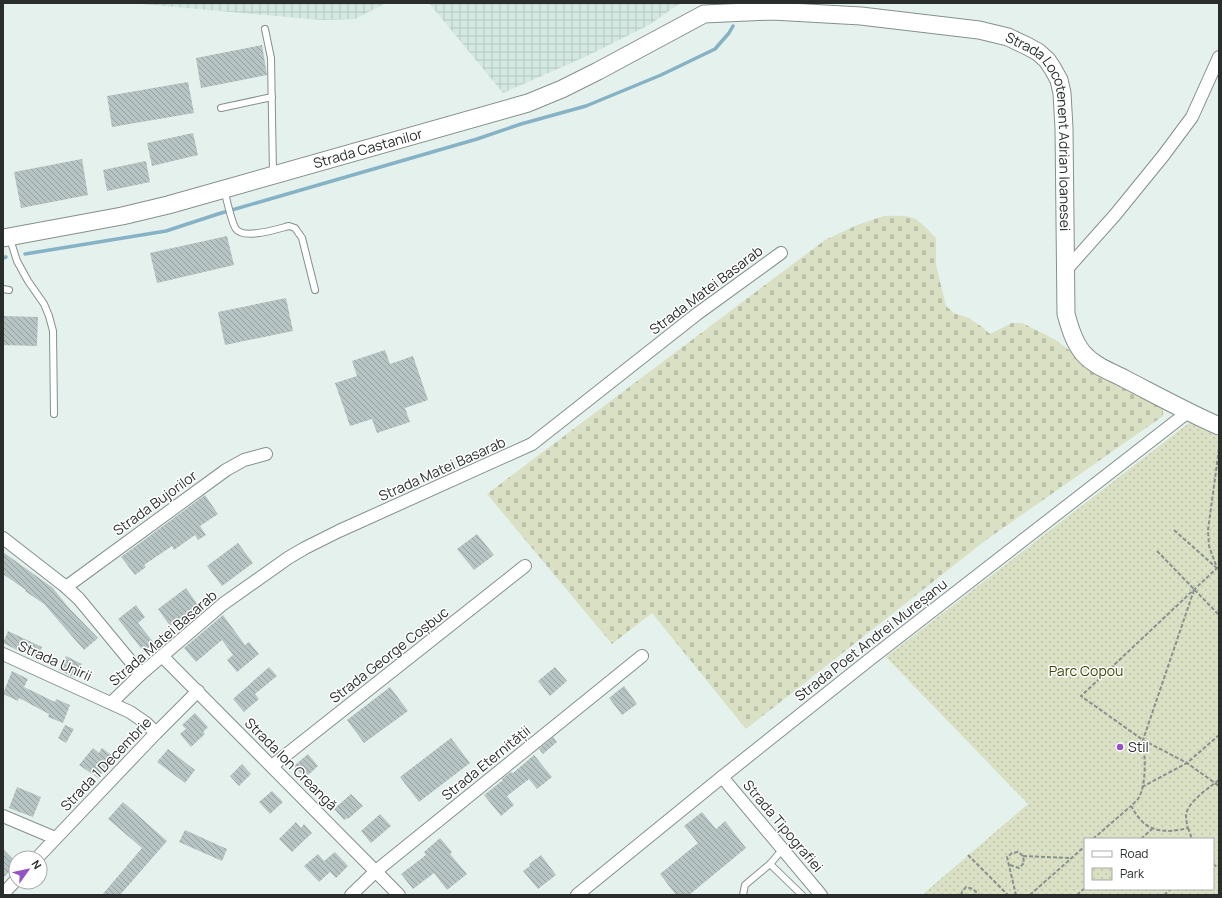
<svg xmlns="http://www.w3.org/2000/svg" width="1222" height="898" viewBox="0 0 1222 898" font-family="Manrope,sans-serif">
  <defs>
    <pattern id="industrial-grid" width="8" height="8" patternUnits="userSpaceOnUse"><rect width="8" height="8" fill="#d3e8e0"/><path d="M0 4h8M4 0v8" fill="none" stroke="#b5c7c0"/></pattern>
    <pattern id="cemetery-stones" width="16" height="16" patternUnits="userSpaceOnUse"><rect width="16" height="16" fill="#dae0c3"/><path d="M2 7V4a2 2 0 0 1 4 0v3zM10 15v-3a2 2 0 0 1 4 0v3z" fill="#bbc0a8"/></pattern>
    <pattern id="park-dots" width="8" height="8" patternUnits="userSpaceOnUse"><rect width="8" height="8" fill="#dae0c3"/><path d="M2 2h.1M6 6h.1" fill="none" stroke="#bbc0a8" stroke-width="1.8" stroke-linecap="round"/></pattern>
    <pattern id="building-back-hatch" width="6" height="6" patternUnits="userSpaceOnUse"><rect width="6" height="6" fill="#b7c4c4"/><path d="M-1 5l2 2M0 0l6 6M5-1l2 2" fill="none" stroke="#95a09f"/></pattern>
  </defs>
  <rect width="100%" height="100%" fill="#e5f1ec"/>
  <!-- industrial -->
  <g fill="url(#industrial-grid)">
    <path d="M131 3H386L355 19 321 20Z"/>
    <path d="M429 3H684L676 6 649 25 587 56 503 93Z"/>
  </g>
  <!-- cemetery -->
  <path fill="url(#cemetery-stones)" d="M884 216C915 215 915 216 936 238V265L946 306 954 313 969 318 982 327 990 334 1012 323H1022L1054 339 1100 373 1163 408V416L986 540 746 729 652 613 612 644 487 494 825 240 857 225Z"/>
  <!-- park -->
  <path fill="url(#park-dots)" fill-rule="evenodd" d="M1189 423 1219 437V895H922L1028 804 886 657ZM1085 839H1213V889H1085Z"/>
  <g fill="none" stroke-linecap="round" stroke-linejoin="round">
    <!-- stream -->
    <g stroke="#86b2c5" stroke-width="3.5">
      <path d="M25 254 166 231 218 214 477 139 521 124 586 106 661 75 715 49 729 33 733 26"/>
      <path d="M3 258 6 257"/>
    </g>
  </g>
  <!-- building -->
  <g fill="url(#building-back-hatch)">
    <path d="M262 45 267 75 201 88 196 58Z"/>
    <path d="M188 82 194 113 112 127 107 96Z"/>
    <path d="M193 133 198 155 152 166 147 143Z"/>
    <path d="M82 159 88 195 21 208 14 172Z"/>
    <path d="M146 161 150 182 107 191 103 170Z"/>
    <path d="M227 236 234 265 157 283 150 253Z"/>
    <path d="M286 298 293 331 225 345 218 312Z"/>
    <path d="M3 316 38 317 37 346 3 345Z"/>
    <path d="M385 350 390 364 413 356 428 400 405 408 410 422 377 433 372 419 350 426 335 383 357 376 352 361Z"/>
    <path d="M205 495 218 514 200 526 206 535 198 540 195 535 174 550 172 546 144 565 146 567 135 575 121 557Z"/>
    <path d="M477 534 494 555 474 570 457 549Z"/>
    <path d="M238 543 253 563 222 586 207 566Z"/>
    <path d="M3 552 53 588 68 607 98 638 84 650 44 604 25 591 26 590 3 574Z"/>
    <path d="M186 588 198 605 170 626 158 609Z"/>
    <path d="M136 605 145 617 138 623 154 643 144 652 118 619Z"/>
    <path d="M223 615 245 645 249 642 259 654 237 672 227 660 233 655 222 640 196 662 184 648Z"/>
    <path d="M8 631 42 647 37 659 17 649V650L3 643Z"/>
    <path d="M66 656 82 664 75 678 59 670Z"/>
    <path d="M269 667 277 676 255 694 259 699 244 712 233 699Z"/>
    <path d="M555 667 567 681 550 696 538 681Z"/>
    <path d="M12 671 28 679 24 687 55 702 56 699 70 705 63 723 48 717 49 714 19 698 18 701 3 694Z"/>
    <path d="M624 686 637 704 622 715 609 698Z"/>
    <path d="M390 687 408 711 364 743 347 720Z"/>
    <path d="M195 713 208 727 203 732 205 734 191 747 180 734 186 729 182 725Z"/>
    <path d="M65 725 74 729 66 743 58 738Z"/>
    <path d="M553 737 557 742 543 754 539 749Z"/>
    <path d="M451 738 470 763 419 802 400 777Z"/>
    <path d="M93 748 99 753 102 748 114 757 98 778 79 765Z"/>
    <path d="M168 749 195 770 185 783 157 762Z"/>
    <path d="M308 754 318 766 305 778 294 766Z"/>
    <path d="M534 755 552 777 537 789 529 779 507 796 514 805 501 816 484 795 503 780 502 779 511 772 513 773Z"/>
    <path d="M242 764 251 774 239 786 230 776Z"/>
    <path d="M17 787 41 797 33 817 9 808Z"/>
    <path d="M272 791 283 802 270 814 259 802Z"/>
    <path d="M351 794 363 806 348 819 347 818 344 820 334 809Z"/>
    <path d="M123 802 167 841 120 895H102L142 848 108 819Z"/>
    <path d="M702 812 716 829 725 821 746 848 689 895H676L660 874 698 843 684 826Z"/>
    <path d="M380 814 391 826 371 843 361 831Z"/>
    <path d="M296 822 301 828 304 824 312 833 292 852 279 839Z"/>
    <path d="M185 830 227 849 222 861 179 842Z"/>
    <path d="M440 838 452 852 450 854 467 874 447 890 434 873 413 889 401 874 426 855 424 852Z"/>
    <path d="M3 849 16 862V865L3 878Z"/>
    <path d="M335 852 348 866 336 878 330 872 319 882 304 866 318 854 324 861Z"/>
    <path d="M541 855 556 875 538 889 523 871 530 866 529 864Z"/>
  </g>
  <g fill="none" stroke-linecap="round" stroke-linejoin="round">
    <!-- lane casing -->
    <g stroke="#85908c" stroke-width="8">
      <g id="lane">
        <path d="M265 29 271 58 273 174"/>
        <path d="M221 108 272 97"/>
        <path d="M224 190C227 199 231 222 236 229 244 240 277 229 289 226L295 228 302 238 315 290"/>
        <path d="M10 239 17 261 28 281 44 304 49 316 53 331 54 414"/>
        <path d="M3 289 9 290"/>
        <path d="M770 864 802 895"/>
        <path d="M743 895 745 885 770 864 782 850"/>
      </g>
    </g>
    <!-- street casing -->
    <g stroke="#85908c" stroke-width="14">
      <g id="street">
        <path d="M1066 270 1115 215 1163 156 1192 117 1219 57"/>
        <path d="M3 538 66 587 79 599 141 674"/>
        <path d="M66 587 226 470 244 460 266 454"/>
        <path d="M3 654 130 712 146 723 156 733"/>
        <path d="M162 656 399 895"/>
        <path d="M111 703 141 674 223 604 288 558 305 548 339 531 532 444 697 314 781 253"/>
        <path d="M272 766 525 566"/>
        <path d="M722 777 821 895"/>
        <path d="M3 816 55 838"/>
        <path d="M37 858 156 733 198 691"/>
        <path d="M3 894 16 880"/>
        <path d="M351 895 376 871 642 656"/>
        <path d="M577 895 722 777 869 660 1188 412"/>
      </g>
    </g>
    <!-- secondary casing -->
    <g stroke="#85908c" stroke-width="19">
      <g id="secondary">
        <path id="s1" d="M3 238 122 216 168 205 528 103 562 89 598 71 704 14 772 11 861 16 979 30 1008 37 1027 46 1038 52 1047 60 1053 69 1059 80 1062 93 1064 128 1066 314C1070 328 1074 342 1083 353 1094 366 1112 372 1125 379 1156 395 1187 412 1219 426"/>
      </g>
    </g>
    <!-- path -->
    <g stroke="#89918e" stroke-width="2" stroke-dasharray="4 2" stroke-linecap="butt">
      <path d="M1219 449 1208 530 1209 546 1217 568 1081 696 1143 740 1187 763 1219 786"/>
      <path d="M1174 530 1219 570"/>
      <path d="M1157 551 1219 615"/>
      <path d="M1194 590 1143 740C1145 756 1147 785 1138 799 1136 801 1133 804 1131 806 1134 810 1136 815 1140 819 1152 834 1172 832 1188 828 1187 825 1186 819 1186 815 1188 801 1209 788 1219 780"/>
      <path d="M1142 787 1187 763 1219 735"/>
      <path d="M1188 828 1192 839"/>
      <path d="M1093 839 1131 806"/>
      <path d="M1141 839 1152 829"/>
      <path d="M968 855 1008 895"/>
      <path d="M1023 856 1072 858"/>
      <path d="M1213 864 1219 868"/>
      <path d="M1010 865 1019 868 1024 863 1023 856 1018 852 1012 853 1007 857 1016 895"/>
      <path d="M961 895 962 892 966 887 973 889 979 895"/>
      <path d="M1030 895 1085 846"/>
      <path d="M1077 895 1085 888"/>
      <path d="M1164 895 1171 889"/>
    </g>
    <!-- lane -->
    <use href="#lane" stroke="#fff" stroke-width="6"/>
    <!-- street -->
    <use href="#street" stroke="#fff" stroke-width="12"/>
    <!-- secondary -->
    <use href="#secondary" stroke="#fff" stroke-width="17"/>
  </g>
  <!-- markers -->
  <circle fill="#9752c6" stroke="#fff" stroke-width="1.5" cx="1120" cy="747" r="4"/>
  <g text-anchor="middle" stroke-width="3" stroke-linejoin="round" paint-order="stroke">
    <!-- street labels -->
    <g font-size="14" fill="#292d2c" stroke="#fff">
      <text dy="5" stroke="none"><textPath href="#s1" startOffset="1155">Strada Locotenent Adrian Ioanesei</textPath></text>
      <text dy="5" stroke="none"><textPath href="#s1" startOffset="376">Strada Castanilor</textPath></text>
      <text transform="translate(706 290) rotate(-37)" y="5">Strada Matei Basarab</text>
      <text transform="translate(442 469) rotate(-24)" y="5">Strada Matei Basarab</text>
      <text transform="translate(155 503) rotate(-36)" y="5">Strada Bujorilor</text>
      <text transform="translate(163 638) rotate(-41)" y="5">Strada Matei Basarab</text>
      <text transform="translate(871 640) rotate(-38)" y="5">Strada Poet Andrei Mureșanu</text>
      <text transform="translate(389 655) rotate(-38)" y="5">Strada George Coșbuc</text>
      <text transform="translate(55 661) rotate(24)" y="5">Strada Unirii</text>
      <text transform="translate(486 763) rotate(-39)" y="5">Strada Eternității</text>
      <text transform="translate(106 764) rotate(-46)" y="5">Strada 1 Decembrie</text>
      <text transform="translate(291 764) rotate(45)" y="5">Strada Ion Creangă</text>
      <text transform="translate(783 826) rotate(50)" y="5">Strada Tipografiei</text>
    </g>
    <!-- park labels -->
    <g font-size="14" fill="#3d4602" stroke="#fff">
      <text x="1086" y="676">Parc Copou</text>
    </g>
    <!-- poi labels -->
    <g font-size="14" fill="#292d2c" stroke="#fff" text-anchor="start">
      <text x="1128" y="752">Stil</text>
    </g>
  </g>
  <!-- border -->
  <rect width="1222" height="898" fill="none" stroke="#292d2c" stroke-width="8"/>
  <!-- legend -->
  <rect x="1084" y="838" width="130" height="52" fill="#ffffff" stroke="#a9abab"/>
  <rect x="1092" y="851" width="20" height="6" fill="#ffffff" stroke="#a9abab"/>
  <text x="1120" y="858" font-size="12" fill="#292d2c">Road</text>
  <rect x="1092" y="868" width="20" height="12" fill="url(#park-dots)" stroke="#a9abab"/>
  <text x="1120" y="878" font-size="12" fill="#292d2c">Park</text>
  <!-- north arrow -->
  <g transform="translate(28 870) rotate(57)"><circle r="19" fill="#ffffff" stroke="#a9abab"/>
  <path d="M0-3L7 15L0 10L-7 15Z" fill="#9752c6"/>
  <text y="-6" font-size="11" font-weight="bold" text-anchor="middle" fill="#292d2c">N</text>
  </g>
</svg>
